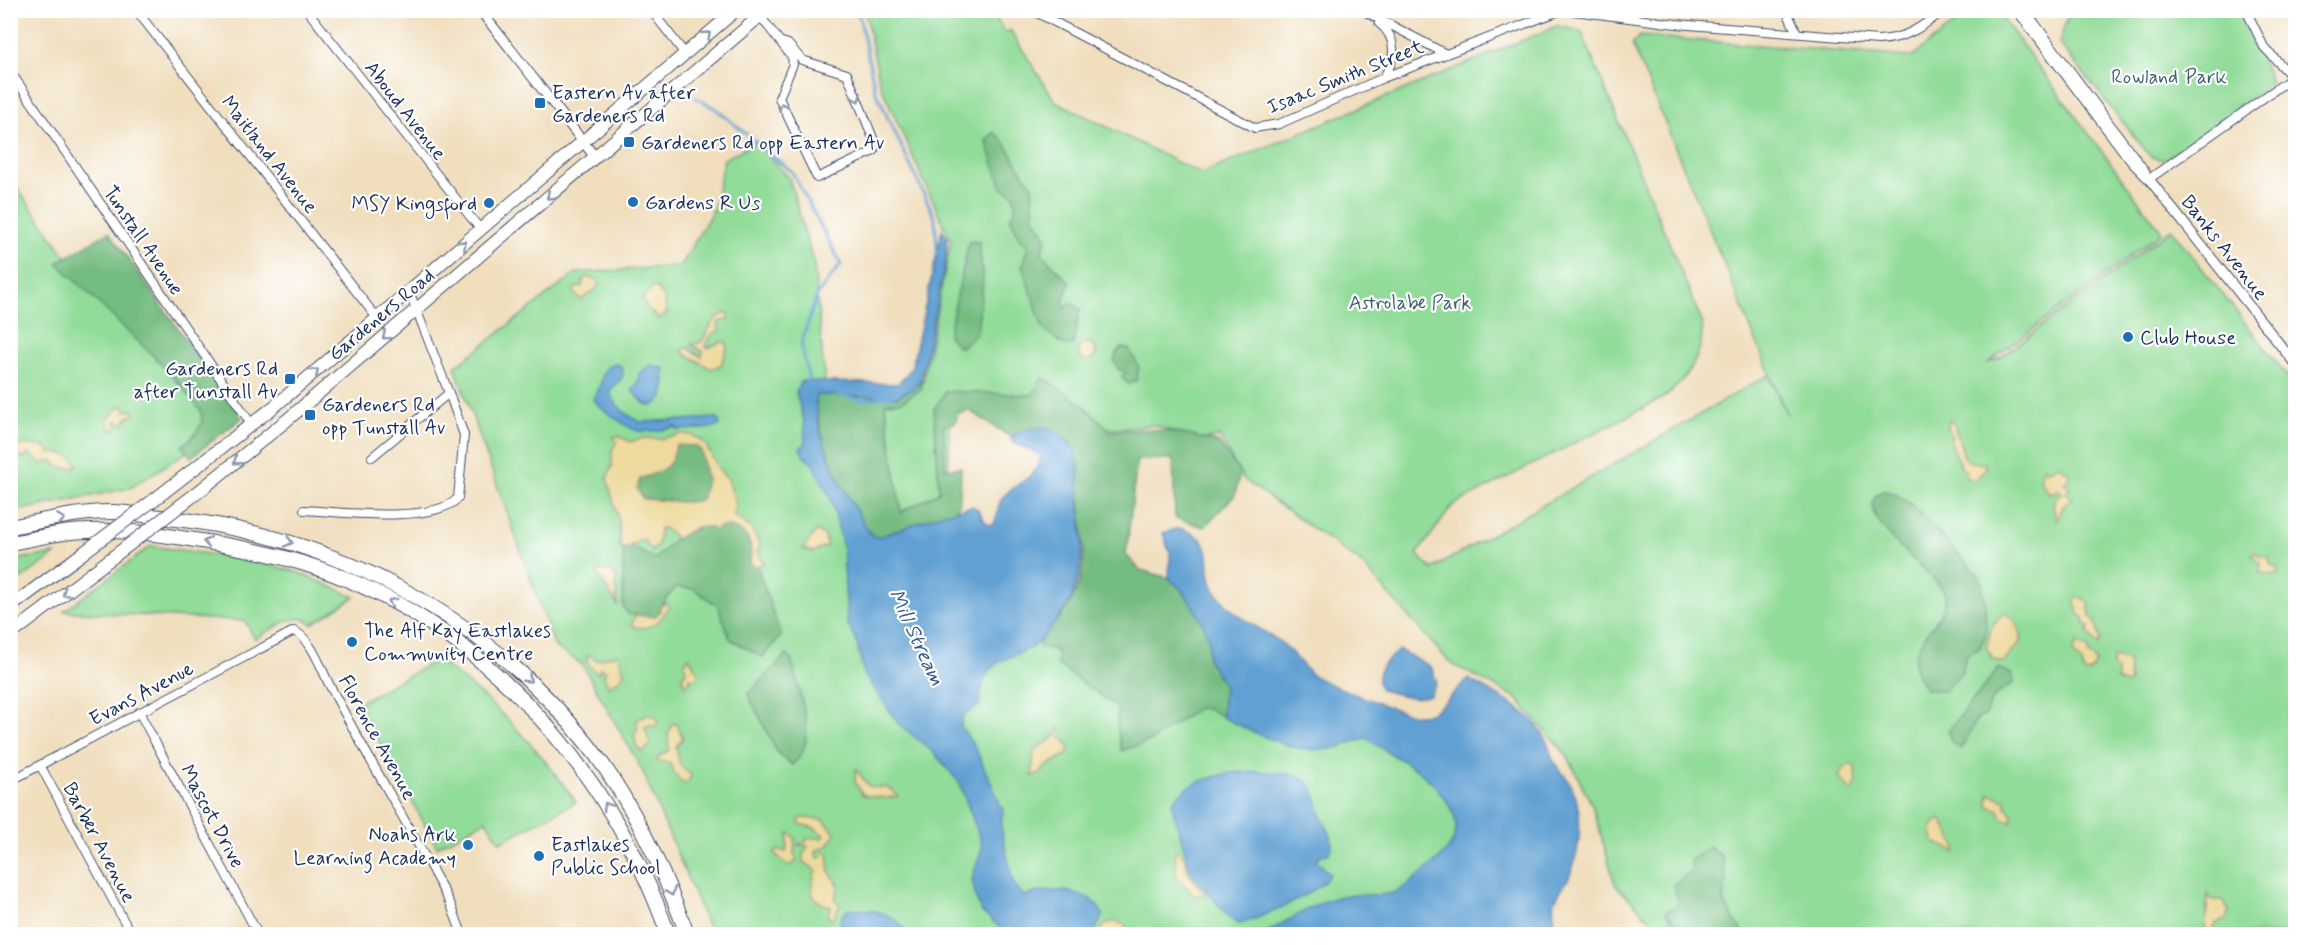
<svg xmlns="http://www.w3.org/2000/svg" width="2306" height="945" viewBox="0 0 2306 945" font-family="Mynerve,sans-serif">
  <rect width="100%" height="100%" fill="#fff"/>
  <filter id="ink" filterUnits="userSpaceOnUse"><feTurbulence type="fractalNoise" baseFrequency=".0167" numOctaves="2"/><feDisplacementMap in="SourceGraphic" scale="12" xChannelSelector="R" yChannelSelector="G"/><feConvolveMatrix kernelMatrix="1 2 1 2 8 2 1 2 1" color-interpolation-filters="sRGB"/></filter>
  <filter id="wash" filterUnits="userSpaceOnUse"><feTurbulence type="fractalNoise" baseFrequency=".008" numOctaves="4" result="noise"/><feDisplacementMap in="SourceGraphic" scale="24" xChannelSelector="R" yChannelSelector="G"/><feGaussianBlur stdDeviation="1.35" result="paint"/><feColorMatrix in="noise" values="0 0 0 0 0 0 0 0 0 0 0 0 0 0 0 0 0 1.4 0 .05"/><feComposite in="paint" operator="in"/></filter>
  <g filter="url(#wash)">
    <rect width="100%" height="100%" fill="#f0debd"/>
    <!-- green -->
    <g fill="#91dc98" stroke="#56867b" stroke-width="1.5">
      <path d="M865 11H992L1005 33 1010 30 1055 101 1201 174 1557 26 1581 31 1702 322C1704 354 1688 379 1663 398L1453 505 1417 554 1432 569 1768 375 1787 415 1632 44 1640 36 1911 57 1971 11H1997L2162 232 1986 364 2001 357 2171 229 2295 386V934H1664L1615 884 1593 807 1567 755 1515 697 1450 663 1360 562 1243 479 1220 437 1197 440 1155 425 1114 429 949 407 948 498 902 522 885 403 921 390 951 241 880 84Z"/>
      <path d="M2064 11H2240C2245 37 2265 58 2271 84L2164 160 2151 157 2059 43 2068 16Z"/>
      <path d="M756 142 789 178 814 265 828 416 863 499 1023 624 1185 688 1364 725 1428 765 1478 840 1357 934H711L642 770 582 664 555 647 455 367 576 273 681 266 714 208 724 159Z"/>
      <path d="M10 178 65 255 220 431 130 488 11 512Z"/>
      <path d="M151 546 250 560 297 572 355 597 312 624C296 609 272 630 255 639L245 621 64 611Z"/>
      <path d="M56 554 11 586V560Z"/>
      <path d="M437 660C491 698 538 747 576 802L500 842 486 820 437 847 358 703Z"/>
    </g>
    <!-- forest -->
    <g fill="#74bc80" stroke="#48766f" stroke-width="1.5">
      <path d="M994 132C1012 146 1016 168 1032 185L1034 218 1047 239 1041 253 1070 283 1063 300 1065 307 1072 303 1080 309 1073 345H1065L1058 341 1043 328 1022 266 1028 246 1019 237 1010 217 1015 209 1014 195 1002 188 986 140Z"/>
      <path d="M109 232 242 418 191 457 182 446 195 434 202 423 201 411 171 373 57 263Z"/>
      <path d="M969 241 979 242 983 280 977 333 960 348 948 336Z"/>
      <path d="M1121 348 1129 349 1139 367 1136 381 1129 384 1121 377 1126 372 1119 370 1114 361 1116 353Z"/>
      <path d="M1043 377 1084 406 1111 431C1155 427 1177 431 1219 443L1240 473 1235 495 1204 527 1175 518 1173 459 1137 460 1126 555 1140 570 1169 578 1184 591 1203 623 1209 640 1208 660 1224 685 1222 717 1210 709 1198 708 1151 741 1121 751 1117 724 1118 708 1058 665 1056 650 1039 647C1040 633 1055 625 1063 614 1069 607 1073 597 1077 589 1093 550 1074 504 1080 463L1017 433 1011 437 970 411 958 413 955 423 944 425 945 469 961 467 960 501 957 510 879 537 872 536C845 495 817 445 816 395L897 397 914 388 923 379 920 390 901 402 885 403 901 512 939 492 934 409 946 391 1032 395Z"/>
      <path d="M676 445 695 446 701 450 707 480 701 499C692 506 657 499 643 499L637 489 640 479C660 472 673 467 676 445Z"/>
      <path d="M1883 491 1893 493 1911 504 1980 577 1985 598 1986 634 1979 649 1967 654 1961 674 1944 691 1926 689C1888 648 1956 620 1944 592 1936 573 1841 510 1883 491Z"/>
      <path d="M701 526C718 526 744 523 750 544 753 552 750 558 755 567L757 566 781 636 762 657 730 639 718 606 694 589 676 587 662 604 660 612 654 617 628 614 623 607V550L631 546 655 559 674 540Z"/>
      <path d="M786 655 791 658C797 688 822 743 792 765L777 752 748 694Z"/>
      <path d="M1999 668 2013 675 2014 683C2000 691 1988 698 1986 715L1977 719 1961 749 1952 743 1948 731Z"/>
      <path d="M1710 846 1722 857 1726 880 1723 901 1741 930 1739 934H1682L1666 912 1679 904 1673 885 1692 871 1690 861Z"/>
    </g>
    <!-- sand -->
    <g fill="#eeda9e" stroke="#84847e" stroke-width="1.5" fill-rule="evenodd">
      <path d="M587 277 597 280 599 284 596 289 581 300 573 292 575 288 582 287 583 280Z"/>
      <path d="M651 287 657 288 664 297 667 313 659 319 647 308 642 298 651 291Z"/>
      <path d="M725 313 729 314V319L718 322 719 331 712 334 705 345 708 348 720 342H726L727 347 721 365 711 369 682 352 686 347 702 357 703 351 691 345 701 342 715 319Z"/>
      <circle cx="1087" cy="352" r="9"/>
      <path d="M121 405 124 406 126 411 133 410 135 414 127 418 124 424 115 421 116 429 111 431 107 420Z"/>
      <path d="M1949 420 1954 423 1964 456 1968 461 1985 464 1986 468 1976 480 1965 478 1967 472 1961 468 1950 439 1952 435 1948 429Z"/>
      <path d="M681 434C713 433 709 466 728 479L736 504 733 515 751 528 761 546 757 552 764 563 755 567 750 563C750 557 752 550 750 544 746 531 731 525 719 527L714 531 711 527H697L674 540V536L663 528H660L658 544 652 551 643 539 625 549 620 547 619 521 607 478 612 466V450L617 441 613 437 618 436 631 442 641 438 660 439ZM676 445 695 446 701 450 707 480 701 499C692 506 657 499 643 499L637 489 640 479C661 471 672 470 676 445Z"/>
      <path d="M22 444 47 447 50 453C64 452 71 455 78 465L73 468 58 467 53 460 41 464 30 453 27 454 26 458 15 455 14 449Z"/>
      <path d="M2059 465 2069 473 2068 480 2064 483 2070 487 2066 493 2072 499 2064 505 2057 521 2053 507 2056 497 2062 493 2058 490 2050 494 2040 480 2044 466 2047 471Z"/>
      <path d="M816 531 825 536 827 546 813 552 803 549Z"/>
      <path d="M2255 551 2259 556 2268 557 2271 565 2277 568 2278 575 2260 573 2261 563 2252 555Z"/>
      <path d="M599 570 611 571 617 578 615 589 618 593 616 595 618 606 597 574Z"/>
      <path d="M2077 598 2085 599 2089 603 2090 616 2094 620 2101 639 2098 645 2088 633 2089 627 2085 625V619L2079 614 2074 601Z"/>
      <path d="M666 603 669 605C663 619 652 631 634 627L632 623 635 615 654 617 660 612V606Z"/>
      <path d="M2003 613 2013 618 2021 634V642L2003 663 1993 659 1986 647 1992 626Z"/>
      <path d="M2077 643 2089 649 2088 655 2096 660 2094 667 2088 673 2083 672 2082 663 2073 654Z"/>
      <path d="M618 654 624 673 619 681H616L609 687 604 676 606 670 600 668 599 673 590 667 586 658 589 655 596 660Z"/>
      <path d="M689 657 699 674 694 680 689 678 690 682 685 686 682 677 686 672 685 663Z"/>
      <path d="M2113 657 2128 660 2130 682 2127 684 2117 680V671L2112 666Z"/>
      <path d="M647 714 656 717 658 721 655 727 648 725 645 727 650 744 644 752 637 748 634 735 637 730V720Z"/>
      <path d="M676 723 683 738 676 747 680 765 691 775 689 781 683 784 674 773 669 762H657L659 756 669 750 668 734 672 724Z"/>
      <path d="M1059 727 1062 731 1060 736 1069 745V753L1044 768 1042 773 1032 776 1034 751 1057 735Z"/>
      <path d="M1854 764 1857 782 1852 792 1841 780 1839 775 1846 766Z"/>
      <path d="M856 769C868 784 865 790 887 787L898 796 886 798 863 795 855 782Z"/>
      <path d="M1989 794 2006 800V807L2012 814 2011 822 2001 817 1999 810 1988 806Z"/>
      <path d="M802 818 824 820 835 833 829 845 815 851 818 858 822 857 824 852 828 853 830 873 839 885 835 899 840 905 832 919 827 916 831 907C808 900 809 890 816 870L803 862V855L808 846 797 845 806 842 808 838H822L825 836 814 828 800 824 799 820Z"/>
      <path d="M1941 819 1956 846V852L1934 842C1933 831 1927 825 1941 819Z"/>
      <path d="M789 833 795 838 794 854 797 860 792 865 785 864 775 853 778 850 786 852Z"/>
      <path d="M1178 849 1185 859 1187 872 1206 895 1195 896 1176 876 1175 851Z"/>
      <path d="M2208 894 2212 900H2223L2229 910 2226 920 2216 923 2213 934H2206L2205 932Z"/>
      <path d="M1115 921 1125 925 1128 934H1099L1104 925Z"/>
    </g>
    <!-- water -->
    <g fill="#61a0d3" stroke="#3e6898" stroke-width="1.5">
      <path d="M942 230 947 238 946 259 921 379 914 388 897 397 816 395C814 441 847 498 872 536L879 537 944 513 973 506 978 510 986 523 993 525C999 516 997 504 1003 497 1017 480 1035 483 1041 455L1012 442 1011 437C1023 428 1046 423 1059 433 1083 450 1077 469 1079 494 1083 545 1089 586 1051 627 1046 633 1039 643 1032 647 997 665 984 659 979 705L962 717 961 727 975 747 1003 810 1001 827 1013 883 1024 896C1047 887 1094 887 1103 916L1093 934H1007L982 912 976 899 972 878 982 848 981 841 959 782 934 753 898 723 864 674 856 640 847 623 843 547 831 499 811 461 804 457 800 448 805 445 804 422 796 392 801 381 897 384 906 376 912 366Z"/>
      <path d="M617 364 622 367C626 379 617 383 610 390 612 404 627 415 640 422L717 418 720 422 719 426 705 429 677 430 676 427C664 430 650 433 638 431 629 429 596 406 593 398 605 388 597 365 617 364Z"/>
      <path d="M651 365 665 368C664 384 669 396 653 406L645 404 632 391 638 382 639 373Z"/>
      <path d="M1179 528C1227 542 1196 567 1218 595 1235 618 1258 626 1279 641 1292 650 1300 664 1311 674 1321 682 1404 714 1418 715 1440 716 1452 691 1468 679 1492 693 1527 708 1542 732 1548 741 1549 752 1554 761 1558 769 1566 776 1570 783 1583 807 1581 839 1574 864 1563 902 1545 888 1558 934H1265C1288 920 1311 905 1337 897 1355 892 1375 898 1392 893 1402 891 1414 879 1422 873 1464 841 1468 822 1430 781 1415 765 1385 752 1366 738 1355 740 1345 746 1335 748 1295 756 1256 733 1222 717L1224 685 1208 660 1209 640 1203 623 1184 592 1169 578 1170 554 1163 533Z"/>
      <path d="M1399 650 1431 667 1437 682 1430 695 1414 698 1381 690C1371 674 1386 660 1399 650Z"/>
      <path d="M1237 772C1254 771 1299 770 1310 785 1317 794 1318 810 1323 820 1330 833 1336 841 1328 854L1321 855 1316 860 1330 874C1323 891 1256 921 1238 924L1226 914 1190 871 1172 805C1182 782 1215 776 1237 772Z"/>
      <path d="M848 909C870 909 896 911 907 934H847L841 928 840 919Z"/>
    </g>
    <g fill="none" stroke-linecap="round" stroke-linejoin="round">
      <!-- stream -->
      <g stroke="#61a0d3" stroke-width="3">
        <path d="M858 10 875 90 935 218 937 253"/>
        <path d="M696 98 715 108 792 172 841 264 817 295 801 344 810 385"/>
        <path d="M837 394 862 400 892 396"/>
      </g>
    </g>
  </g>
  <g filter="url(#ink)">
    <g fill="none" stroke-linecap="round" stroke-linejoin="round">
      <!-- minor casing -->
      <g stroke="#3b496c" stroke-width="10">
        <g id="minor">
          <path d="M136 10 377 318"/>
          <path d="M307 10 480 229"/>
          <path d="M651 10 685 54"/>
          <path d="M1032 10 1255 128 1279 124 1383 78 1562 10"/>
          <path d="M1362 10 1446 54"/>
          <path d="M1566 10 1676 24 1878 40C1906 39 1922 27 1944 10"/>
          <path d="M1786 10 1797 33"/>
          <path d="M2246 10 2264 47 2295 80"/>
          <path d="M760 16 792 57 793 64 779 98 817 178 874 151 875 143 847 74 802 60 788 44 782 42"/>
          <path d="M1379 23C1398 38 1396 60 1383 78"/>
          <path d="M10 71 252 425"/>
          <path d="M2149 179 2296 75"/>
          <path d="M372 457 449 393 409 291"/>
          <path d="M304 510C339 512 435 524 458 498L464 435 449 393"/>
          <path d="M139 712 258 934"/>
          <path d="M40 765 131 934"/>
          <path d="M10 781 294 631C311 638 321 668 329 684 368 759 412 830 451 905L462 934"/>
        </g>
      </g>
      <!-- tertiary casing -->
      <g stroke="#3b496c" stroke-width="11">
        <g id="tertiary">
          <path d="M480 10 595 157"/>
          <path d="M2017 10 2132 162 2149 179 2296 365"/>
          <path d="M2028 15 2145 172"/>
        </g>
      </g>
      <!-- primary casing -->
      <g stroke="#3b496c" stroke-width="14">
        <g id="primary">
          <path d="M202 489 287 420 767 10"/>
          <path d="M159 496 275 406 736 10"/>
          <path d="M10 607 75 559"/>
          <path d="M10 635 113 557"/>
        </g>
      </g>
      <!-- motorway casing -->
      <g stroke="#3b496c" stroke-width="16">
        <g id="motorway">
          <path d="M10 527C43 521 80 511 114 512 131 513 150 516 168 518 334 536 485 614 589 746 633 802 663 868 687 934"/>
          <path d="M10 543C36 539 61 531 87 531 129 529 172 536 213 543 243 548 273 554 302 563 476 617 609 765 668 934"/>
        </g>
      </g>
      <!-- minor -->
      <use href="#minor" stroke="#fff" stroke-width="8"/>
      <!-- tertiary -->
      <use href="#tertiary" stroke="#fff" stroke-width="9"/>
      <!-- primary -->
      <use href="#primary" stroke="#fff" stroke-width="12"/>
      <!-- motorway -->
      <use href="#motorway" stroke="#fff" stroke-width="14"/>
      <!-- primary-bridge casing -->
      <g stroke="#3b496c" stroke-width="14" stroke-linecap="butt">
        <g id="primary-bridge">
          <path d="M113 557 202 489"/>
          <path d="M75 559 159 496"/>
        </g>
      </g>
      <!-- primary-bridge -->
      <use href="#primary-bridge" stroke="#fff" stroke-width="12"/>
    </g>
    <!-- one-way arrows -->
    <defs><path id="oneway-chevron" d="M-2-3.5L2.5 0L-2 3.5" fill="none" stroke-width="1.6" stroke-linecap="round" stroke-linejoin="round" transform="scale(1.5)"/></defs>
    <g stroke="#8d97ae">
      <use href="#oneway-chevron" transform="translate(707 35) rotate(-41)"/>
      <use href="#oneway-chevron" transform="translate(857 98) rotate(68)"/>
      <use href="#oneway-chevron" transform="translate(783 107) rotate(-111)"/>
      <use href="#oneway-chevron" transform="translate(550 196) rotate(139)"/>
      <use href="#oneway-chevron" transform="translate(463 244) rotate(-41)"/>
      <use href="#oneway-chevron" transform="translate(386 336) rotate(140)"/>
      <use href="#oneway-chevron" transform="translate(315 372) rotate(-41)"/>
      <use href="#oneway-chevron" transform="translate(237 461) rotate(141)"/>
      <use href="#oneway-chevron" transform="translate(61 519) rotate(-8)"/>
      <use href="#oneway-chevron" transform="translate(207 542) rotate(-170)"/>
      <use href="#oneway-chevron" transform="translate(289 542) rotate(15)"/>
      <use href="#oneway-chevron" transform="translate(66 593) rotate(143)"/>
      <use href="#oneway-chevron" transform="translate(392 602) rotate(-151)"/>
      <use href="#oneway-chevron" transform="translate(528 679) rotate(44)"/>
      <use href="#oneway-chevron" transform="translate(607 806) rotate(-121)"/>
      <use href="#oneway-chevron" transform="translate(671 892) rotate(68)"/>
    </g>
  </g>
  <!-- markers -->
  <g fill="#1f6fb2" stroke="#fff" stroke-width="2">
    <rect x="534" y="97" width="12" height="12" rx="3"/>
    <rect x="623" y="136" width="12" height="12" rx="3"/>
    <circle cx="633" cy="202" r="6"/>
    <circle cx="489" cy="203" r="6"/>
    <circle cx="2128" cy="337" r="6"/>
    <rect x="284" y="373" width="12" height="12" rx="3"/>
    <rect x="304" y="409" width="12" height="12" rx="3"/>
    <circle cx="352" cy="642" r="6"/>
    <circle cx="468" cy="845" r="6"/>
    <circle cx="539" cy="856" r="6"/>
  </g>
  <g text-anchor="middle" stroke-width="4.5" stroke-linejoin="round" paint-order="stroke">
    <!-- street labels -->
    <g font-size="20" fill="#1b2f5e" stroke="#fff">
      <text transform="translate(1345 76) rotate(-22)" y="7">Isaac Smith Street</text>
      <text transform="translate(406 110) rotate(52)" y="7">Aboud Avenue</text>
      <text transform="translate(270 154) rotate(52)" y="7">Maitland Avenue</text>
      <text transform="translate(144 240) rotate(56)" y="7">Tunstall Avenue</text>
      <text transform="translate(2225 247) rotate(52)" y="7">Banks Avenue</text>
      <text transform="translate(381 314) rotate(-40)" y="7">Gardeners Road</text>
      <text transform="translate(141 693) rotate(-28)" y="7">Evans Avenue</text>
      <text transform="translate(378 737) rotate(61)" y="7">Florence Avenue</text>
      <text transform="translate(213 816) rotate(62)" y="7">Mascot Drive</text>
      <text transform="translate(100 842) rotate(62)" y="7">Barber Avenue</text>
    </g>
    <!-- park labels -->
    <g font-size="20" fill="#3e636f" stroke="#fff">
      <text x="2169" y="83">Rowland Park</text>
      <text x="1410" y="309">Astrolabe Park</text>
    </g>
    <!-- poi labels -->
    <g font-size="20" fill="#1b2f5e" stroke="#fff" text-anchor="start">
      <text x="552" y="99">Eastern Av after<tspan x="552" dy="23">Gardeners Rd</tspan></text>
      <text x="641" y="149">Gardeners Rd opp Eastern Av</text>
      <text x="645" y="209">Gardens R Us</text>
      <text x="477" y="210" text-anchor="end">MSY Kingsford</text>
      <text x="2140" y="344">Club House</text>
      <text x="278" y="375" text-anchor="end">Gardeners Rd<tspan x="278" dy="23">after Tunstall Av</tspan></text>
      <text x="322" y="411">Gardeners Rd<tspan x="322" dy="23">opp Tunstall Av</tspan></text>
      <text x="364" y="637">The Alf Kay Eastlakes<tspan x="364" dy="23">Community Centre</tspan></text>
      <text x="456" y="841" text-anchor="end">Noahs Ark<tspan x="456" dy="23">Learning Academy</tspan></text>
      <text x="551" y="851">Eastlakes<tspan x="551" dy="23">Public School</tspan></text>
    </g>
    <!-- water labels -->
    <g font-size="21" font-style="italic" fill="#375c8d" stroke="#fff">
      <text transform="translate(917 637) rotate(65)" y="7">Mill Stream</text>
    </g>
  </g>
  <!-- margin -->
  <rect width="2306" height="945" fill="none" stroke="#fff" stroke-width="36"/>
</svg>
